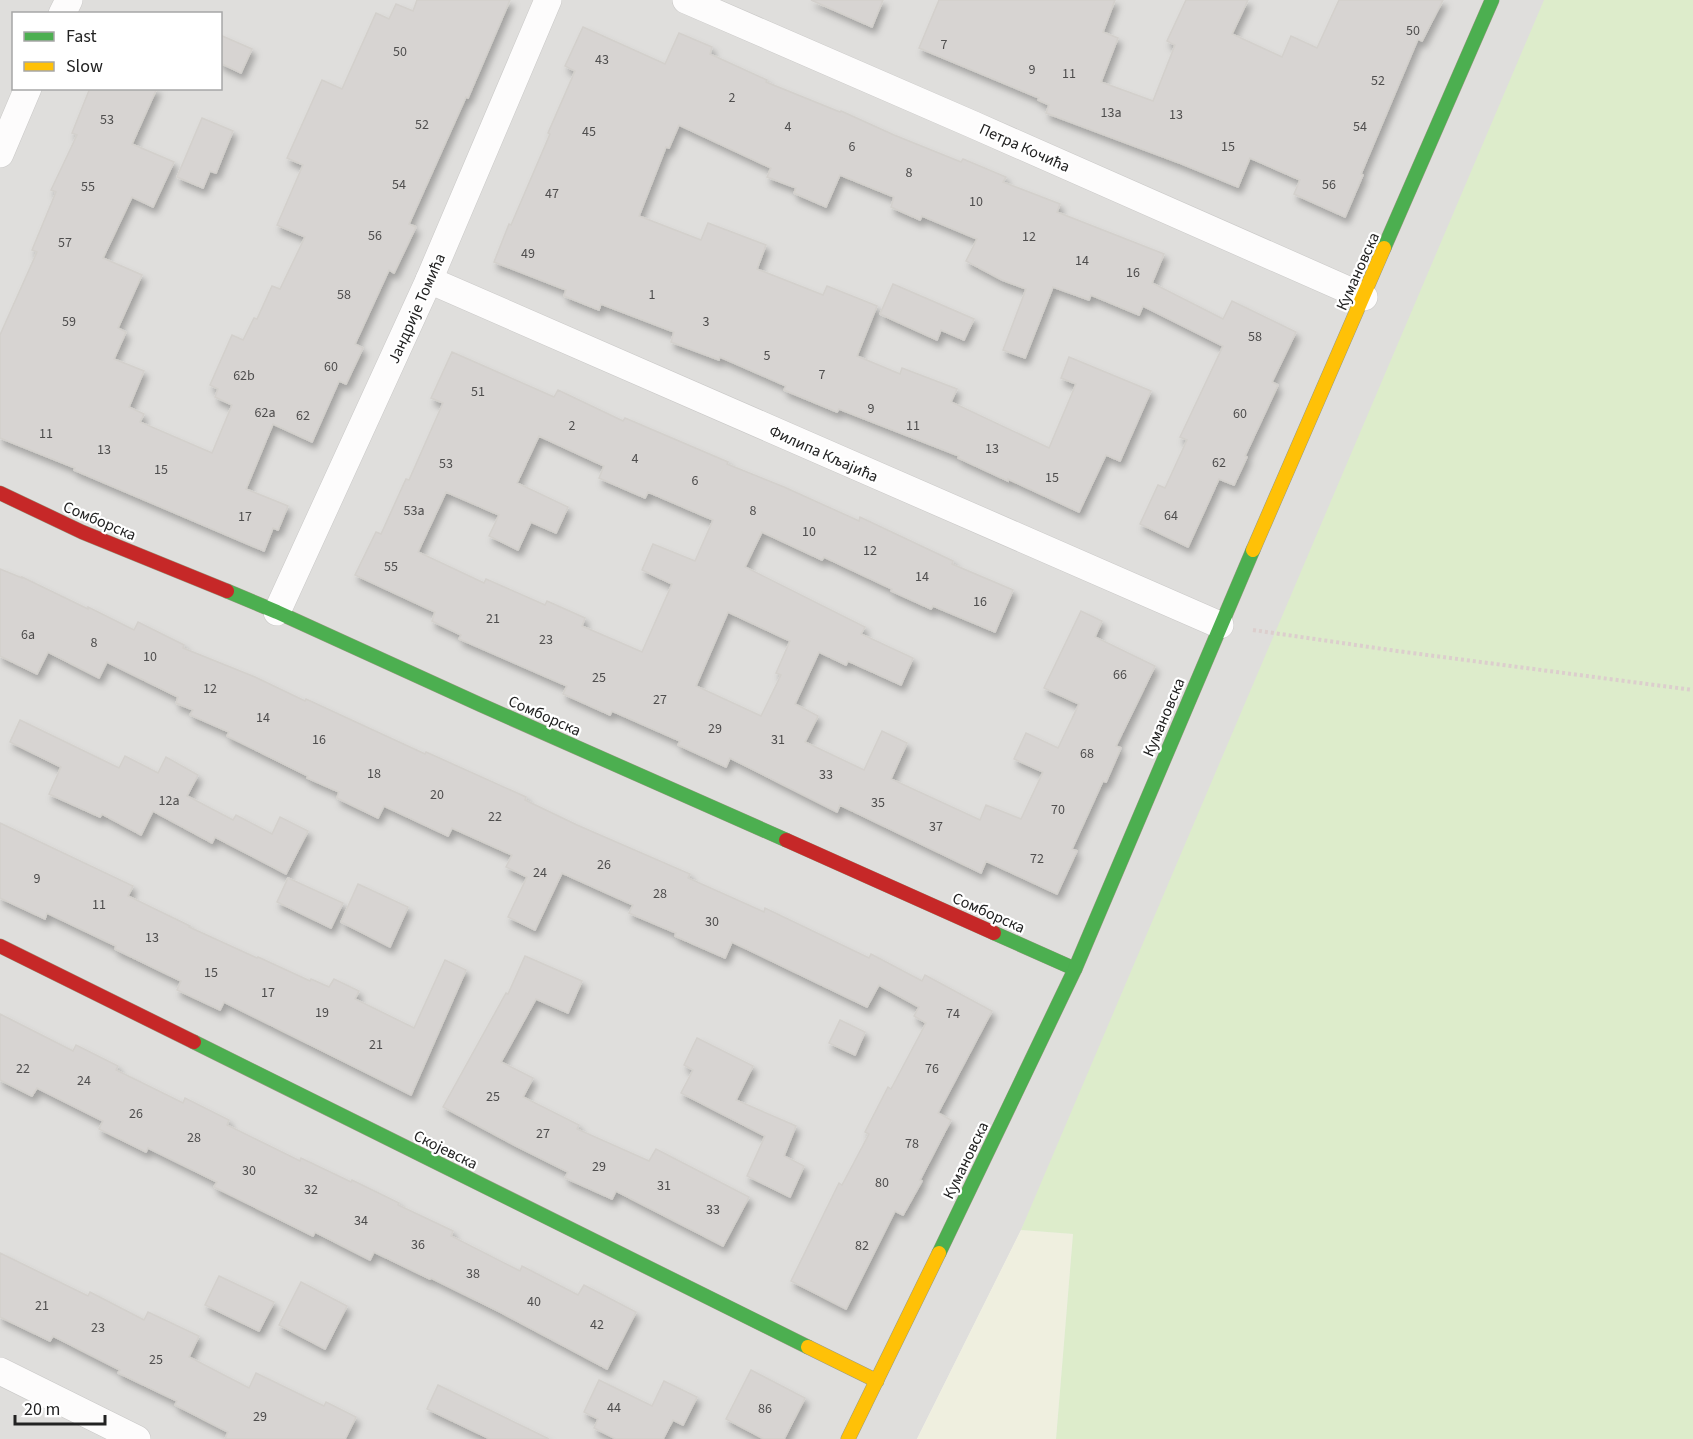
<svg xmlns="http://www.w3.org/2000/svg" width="1693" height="1439" viewBox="0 0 1693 1439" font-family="'Source Sans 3',sans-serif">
  <defs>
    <filter id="shadow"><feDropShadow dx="3.5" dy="6" stdDeviation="3" flood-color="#0004"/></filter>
  </defs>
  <rect width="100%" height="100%" fill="#f0eeeb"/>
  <!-- residential -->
  <path fill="#dfdedc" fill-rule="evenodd" d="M0 0H1545L1042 1188 917 1439H0ZM14 14H220V88H14Z"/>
  <!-- farmland -->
  <path fill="#efefdf" d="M1021 1230 1073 1234 1056 1439H917Z"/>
  <!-- grass -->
  <path fill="#ddeccb" d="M1544 0H1693V1439H1056L1073 1234 1021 1230Z"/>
  <!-- building -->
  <g fill="#d7d4d2" stroke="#d3d0cc" stroke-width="1.5" fill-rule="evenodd" filter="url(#shadow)">
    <path d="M417 0H510L468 98 466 97 409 224 416 227 394 273 389 270 355 344 363 348 346 384 339 381 312 442 273 424 246 489 288 506 278 530 273 528 264 551 74 470 75 468 0 438V335L37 252 32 250 56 192 51 190 77 135 72 133 90 88H157L132 144 174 162 153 207 132 197 103 258 142 275 118 328 126 332 114 359 144 371 129 407 144 414 140 422 212 453 232 405 215 397 218 389 210 385 232 335 243 340 254 318 257 319 272 286 280 289 305 237 277 225 303 165 287 158 322 80 342 89 376 13 389 19 396 4 413 11Z"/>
    <path d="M811 0H883L872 27Z"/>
    <path d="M939 0H1115L1103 32 1118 38 1101 82 1153 101 1175 45 1167 41 1186 0H1248L1232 34 1282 57 1291 36 1317 48 1339 0H1443L1422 41 1418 39 1361 174 1363 175 1345 217 1294 194 1300 180 1250 158 1238 187 1182 164 1046 113 1049 105 1038 100 1039 98 919 48Z"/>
    <path d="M583 27 665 64 679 33 712 47 710 54 767 80 766 82 840 112 841 111 894 135 961 162 963 159 1006 177 1003 182 1060 204 1057 212 1164 254 1152 283 1223 319 1232 301 1296 332 1272 382 1278 385 1245 456 1247 457 1234 485 1219 479 1188 547 1140 524 1158 485 1165 488 1187 440 1180 437 1223 346 1143 306 1139 315 1091 295 1089 300 1053 287 1025 358 1003 350 1026 289 1002 280 966 261 977 239 922 216 920 220 891 207 894 197 840 175 826 207 794 193 796 188 767 177 771 168 679 125 669 148 666 147 639 216 701 240 708 223 766 245 757 269 823 295 827 286 877 306 857 356 900 374 902 368 957 389 951 402 1049 448 1076 384 1061 378 1069 357 1151 391 1120 461 1106 455 1079 512 1008 479V481L958 458 959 456 839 409 837 412 784 390 786 386 720 357 719 360 671 342 674 332 601 304 599 310 564 296 566 290 494 262 509 224 511 225 550 134 548 133 575 71 565 66Z"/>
    <path d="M220 35 252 49 241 73 220 63Z"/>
    <path d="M202 118 233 131 216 173 210 171 203 188 177 177Z"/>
    <path d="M893 284 974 319 964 340 941 330 937 340 880 314Z"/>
    <path d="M452 352 554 397 558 390 623 421 625 418 728 462 727 464 784 487 859 521 860 517 953 561 952 564 1013 590 995 632 933 606 931 609 891 591 892 589 824 557 822 560 762 532 745 567 865 627 861 634 913 658 901 685 848 661 846 665 819 652 795 704 818 716 805 742 864 770 882 731 907 743 891 779 980 820 986 805 1021 819 1043 772 1014 759 1026 733 1058 748 1079 704 1044 688 1081 611 1102 621 1095 637 1155 666 1116 746 1121 748 1106 782 1103 781 1072 849 1077 851 1057 894 986 861 981 873 840 805 837 812 730 758 726 767 678 745 680 741 612 711 610 715 563 694 567 686 459 639 461 635 432 621 435 612 355 575 376 532 381 534 406 479 409 480 443 403 431 398ZM539 436 604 466 599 478 645 498 648 492 713 520 695 561 653 544 642 570 672 584 642 652 582 626 585 618 547 601 545 605 486 579 484 583 418 552 446 492 499 515 489 536 518 550 531 522 556 533 568 507 517 483ZM728 612 790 641 776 673 781 675 761 716 696 686Z"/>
    <path d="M0 569 22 578V577L88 609V607L134 630 138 622 184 645 183 648 255 677 305 701 306 699 425 754 426 752 526 797 525 800 577 825 690 874 688 878 764 912 765 908 869 958 871 954 922 981 925 975 992 1011 938 1113 951 1120 920 1180 922 1181 903 1215 895 1211 846 1309 791 1281 839 1183 842 1185 869 1134 865 1132 888 1087 891 1089 926 1023 914 1016 919 1007 879 985 867 1007 732 942 725 958 675 936 676 933 629 913 633 905 562 873 535 930 508 917 527 877 506 867 512 855 452 828 448 836 384 806 378 818 337 798 339 792 307 778 308 776 227 736 229 732 190 715 193 710 176 703 178 697 107 662 99 678 48 652 37 674 0 656Z"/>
    <path d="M20 720 119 768 125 756 158 773 166 757 198 775 187 796 233 820 236 815 272 834 280 817 308 831 286 874 215 837 212 843 153 811 141 835 102 814 100 817 49 794 61 767 10 742Z"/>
    <path d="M0 823 133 886 128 896 190 926 189 927 257 958 258 957 310 981 311 979 329 987 334 979 359 991 355 999 414 1028 445 960 466 970 411 1095 224 1002 220 1010 177 990 181 981 115 949 116 946 47 913 45 919 0 898Z"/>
    <path d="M288 878 343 903 331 928 277 902Z"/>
    <path d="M358 884 408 907 390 947 341 922Z"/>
    <path d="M525 956 582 981 568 1013 536 999 501 1062 533 1078 523 1097 579 1125 577 1129 649 1161 656 1149 749 1197 723 1246 616 1191 612 1199 565 1178 568 1172 516 1146 443 1107 506 993 508 994Z"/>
    <path d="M0 1014 73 1051 76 1045 118 1066 116 1070 183 1103 185 1098 229 1120 227 1125 300 1161 301 1158 351 1182 352 1180 399 1203 398 1205 453 1231 451 1236 520 1271 522 1266 578 1295 584 1285 636 1312 607 1369 500 1312 431 1278 430 1279 374 1252 370 1260 315 1232 313 1236 214 1187 217 1182 148 1148 146 1152 99 1129 103 1121 37 1088 32 1096 0 1080Z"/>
    <path d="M840 1020 865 1032 855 1055 829 1043Z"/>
    <path d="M697 1038 753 1066 736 1100 796 1126 784 1156 804 1166 790 1197 747 1176 765 1136 681 1093 693 1070 684 1065Z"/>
    <path d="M0 1253 88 1296 90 1292 144 1320 148 1312 199 1336 189 1357 249 1388 256 1373 324 1406 326 1402 356 1417 345 1439H225L228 1432 175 1405 177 1401 118 1373 120 1370 53 1336 50 1341 0 1317Z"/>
    <path d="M219 1276 274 1302 259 1331 205 1305Z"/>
    <path d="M301 1282 347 1306 325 1349 279 1325Z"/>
    <path d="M751 1370 805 1398 784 1439H764L726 1419Z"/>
    <path d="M599 1380 652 1406 664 1381 697 1397 683 1425 673 1420 663 1439H616L594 1428 598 1419 584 1412Z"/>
    <path d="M438 1385 549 1439H490L427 1409Z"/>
  </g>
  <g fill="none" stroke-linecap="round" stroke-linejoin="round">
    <!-- street casing -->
    <g stroke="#c9c8c7" stroke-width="28">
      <g id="street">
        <path d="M686 0 974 125 1364 297"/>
        <path d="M62 14 69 0"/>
        <path d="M0 154 28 88"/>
        <path d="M429 280 1220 625"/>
        <path d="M277 612 429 280 548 0"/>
        <path d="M0 1371 137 1439"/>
      </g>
    </g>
    <!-- fast casing -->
    <g stroke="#999a82" stroke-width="15">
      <g id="fast">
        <path d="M1384 248 1492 0"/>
        <path d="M227 591 277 612 481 705 786 840"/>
        <path d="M994 933 1075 969"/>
        <path d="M194 1042 808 1347"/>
        <path d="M939 1253 1075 969 1253 550"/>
      </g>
    </g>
    <!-- slow casing -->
    <g stroke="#999a82" stroke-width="15">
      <g id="slow">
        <path d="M1253 550 1384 248"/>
        <path d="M808 1347 877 1381"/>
        <path d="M848 1439 939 1253"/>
      </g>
    </g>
    <!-- jam casing -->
    <g stroke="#999a82" stroke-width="15">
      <g id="jam">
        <path d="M0 493 82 532 227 591"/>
        <path d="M786 840 994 933"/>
        <path d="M0 946 194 1042"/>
      </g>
    </g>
    <!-- path -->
    <path stroke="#dccecd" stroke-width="4" stroke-dasharray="3 3" stroke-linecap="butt" d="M1253 630 1397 651 1693 690"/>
    <!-- street -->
    <use href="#street" stroke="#fdfcfc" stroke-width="27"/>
    <!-- fast -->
    <use href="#fast" stroke="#4caf50" stroke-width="14"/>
    <!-- slow -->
    <use href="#slow" stroke="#ffc107" stroke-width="14"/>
    <!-- jam -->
    <use href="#jam" stroke="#c62828" stroke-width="14"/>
  </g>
  <g text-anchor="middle" stroke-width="4.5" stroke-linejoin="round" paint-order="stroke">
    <!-- number labels -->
    <g font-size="14" fill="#4f4e4e">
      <text x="1413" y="35">50</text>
      <text x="944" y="49">7</text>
      <text x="400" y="56">50</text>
      <text x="602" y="64">43</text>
      <text x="1032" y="74">9</text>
      <text x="1069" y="78">11</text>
      <text x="1378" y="85">52</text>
      <text x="732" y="102">2</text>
      <text x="1111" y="117">13a</text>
      <text x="1176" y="119">13</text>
      <text x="107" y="124">53</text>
      <text x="422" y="129">52</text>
      <text x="788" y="131">4</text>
      <text x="1360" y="131">54</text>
      <text x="589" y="136">45</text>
      <text x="852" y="151">6</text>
      <text x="1228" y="151">15</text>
      <text x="909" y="177">8</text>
      <text x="399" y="189">54</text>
      <text x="1329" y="189">56</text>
      <text x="88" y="191">55</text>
      <text x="552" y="198">47</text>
      <text x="976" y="206">10</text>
      <text x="375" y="240">56</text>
      <text x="1029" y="241">12</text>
      <text x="65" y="247">57</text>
      <text x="528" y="258">49</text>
      <text x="1082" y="265">14</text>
      <text x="1133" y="277">16</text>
      <text x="344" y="299">58</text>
      <text x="652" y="299">1</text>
      <text x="69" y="326">59</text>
      <text x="706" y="326">3</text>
      <text x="1255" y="341">58</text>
      <text x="767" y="360">5</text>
      <text x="331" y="371">60</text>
      <text x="822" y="379">7</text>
      <text x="244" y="380">62b</text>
      <text x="478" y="396">51</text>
      <text x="871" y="413">9</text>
      <text x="265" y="417">62a</text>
      <text x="1240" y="418">60</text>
      <text x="303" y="420">62</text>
      <text x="572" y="430">2</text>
      <text x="913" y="430">11</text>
      <text x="46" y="438">11</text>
      <text x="992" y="453">13</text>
      <text x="104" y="454">13</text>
      <text x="635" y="463">4</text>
      <text x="1219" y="467">62</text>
      <text x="446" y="468">53</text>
      <text x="161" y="474">15</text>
      <text x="1052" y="482">15</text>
      <text x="695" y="485">6</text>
      <text x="414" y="515">53a</text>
      <text x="753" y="515">8</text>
      <text x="1171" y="520">64</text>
      <text x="245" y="521">17</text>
      <text x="809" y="536">10</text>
      <text x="870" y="555">12</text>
      <text x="391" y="571">55</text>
      <text x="922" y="581">14</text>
      <text x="980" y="606">16</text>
      <text x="493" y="623">21</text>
      <text x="28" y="639">6a</text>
      <text x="546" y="644">23</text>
      <text x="94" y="647">8</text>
      <text x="150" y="661">10</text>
      <text x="1120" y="679">66</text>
      <text x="599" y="682">25</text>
      <text x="210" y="693">12</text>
      <text x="660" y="704">27</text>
      <text x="263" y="722">14</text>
      <text x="715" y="733">29</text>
      <text x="319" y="744">16</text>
      <text x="778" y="744">31</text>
      <text x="1087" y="758">68</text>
      <text x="374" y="778">18</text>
      <text x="826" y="779">33</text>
      <text x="437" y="799">20</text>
      <text x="169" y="805">12a</text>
      <text x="878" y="807">35</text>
      <text x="1058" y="814">70</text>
      <text x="495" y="821">22</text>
      <text x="936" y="831">37</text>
      <text x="1037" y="863">72</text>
      <text x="604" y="869">26</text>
      <text x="540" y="877">24</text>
      <text x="37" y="883">9</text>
      <text x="660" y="898">28</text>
      <text x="99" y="909">11</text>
      <text x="712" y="926">30</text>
      <text x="152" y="942">13</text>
      <text x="211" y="977">15</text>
      <text x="268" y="997">17</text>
      <text x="322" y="1017">19</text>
      <text x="953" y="1018">74</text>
      <text x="376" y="1049">21</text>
      <text x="23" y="1073">22</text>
      <text x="932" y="1073">76</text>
      <text x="84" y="1085">24</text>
      <text x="493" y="1101">25</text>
      <text x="136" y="1118">26</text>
      <text x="543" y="1138">27</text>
      <text x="194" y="1142">28</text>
      <text x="912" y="1148">78</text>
      <text x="599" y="1171">29</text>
      <text x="249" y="1175">30</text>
      <text x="882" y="1187">80</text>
      <text x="664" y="1190">31</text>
      <text x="311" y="1194">32</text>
      <text x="713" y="1214">33</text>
      <text x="361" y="1225">34</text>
      <text x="418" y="1249">36</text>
      <text x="862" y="1250">82</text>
      <text x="473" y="1278">38</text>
      <text x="534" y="1306">40</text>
      <text x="42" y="1310">21</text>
      <text x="597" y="1329">42</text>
      <text x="98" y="1332">23</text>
      <text x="156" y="1364">25</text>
      <text x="614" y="1412">44</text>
      <text x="765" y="1413">86</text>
      <text x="260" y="1421">29</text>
    </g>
    <!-- street labels -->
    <g font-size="16" fill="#222" stroke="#fff">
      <text transform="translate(1025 147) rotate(24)" y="6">Петра Кочића</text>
      <text transform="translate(1357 271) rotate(-66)" y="6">Кумановска</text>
      <text transform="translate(416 308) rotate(-66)" y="6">Јандрије Томића</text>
      <text transform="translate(824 453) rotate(24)" y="6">Филипа Кљајића</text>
      <text transform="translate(100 520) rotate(23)" y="6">Сомборска</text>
      <text transform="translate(545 715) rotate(24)" y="6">Сомборска</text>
      <text transform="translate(1163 717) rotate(-67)" y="6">Кумановска</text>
      <text transform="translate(989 912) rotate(24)" y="6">Сомборска</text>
      <text transform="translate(446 1149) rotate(26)" y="6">Скојевска</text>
      <text transform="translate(965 1160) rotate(-64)" y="6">Кумановска</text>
    </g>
  </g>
  <!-- legend -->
  <rect x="12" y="12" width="210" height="78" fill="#ffffff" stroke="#a7a7a7" stroke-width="1.5"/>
  <rect x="24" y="32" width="30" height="9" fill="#4caf50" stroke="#a7a7a7" stroke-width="1.5"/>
  <text x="66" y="42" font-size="18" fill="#222222">Fast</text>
  <rect x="24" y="62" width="30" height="9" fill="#ffc107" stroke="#a7a7a7" stroke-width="1.5"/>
  <text x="66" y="72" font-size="18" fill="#222222">Slow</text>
  <!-- scale -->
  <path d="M15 1415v9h90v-9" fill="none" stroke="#222222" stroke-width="3"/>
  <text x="24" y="1415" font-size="18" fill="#222222" stroke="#ffffff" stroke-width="4.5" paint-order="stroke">20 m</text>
</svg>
